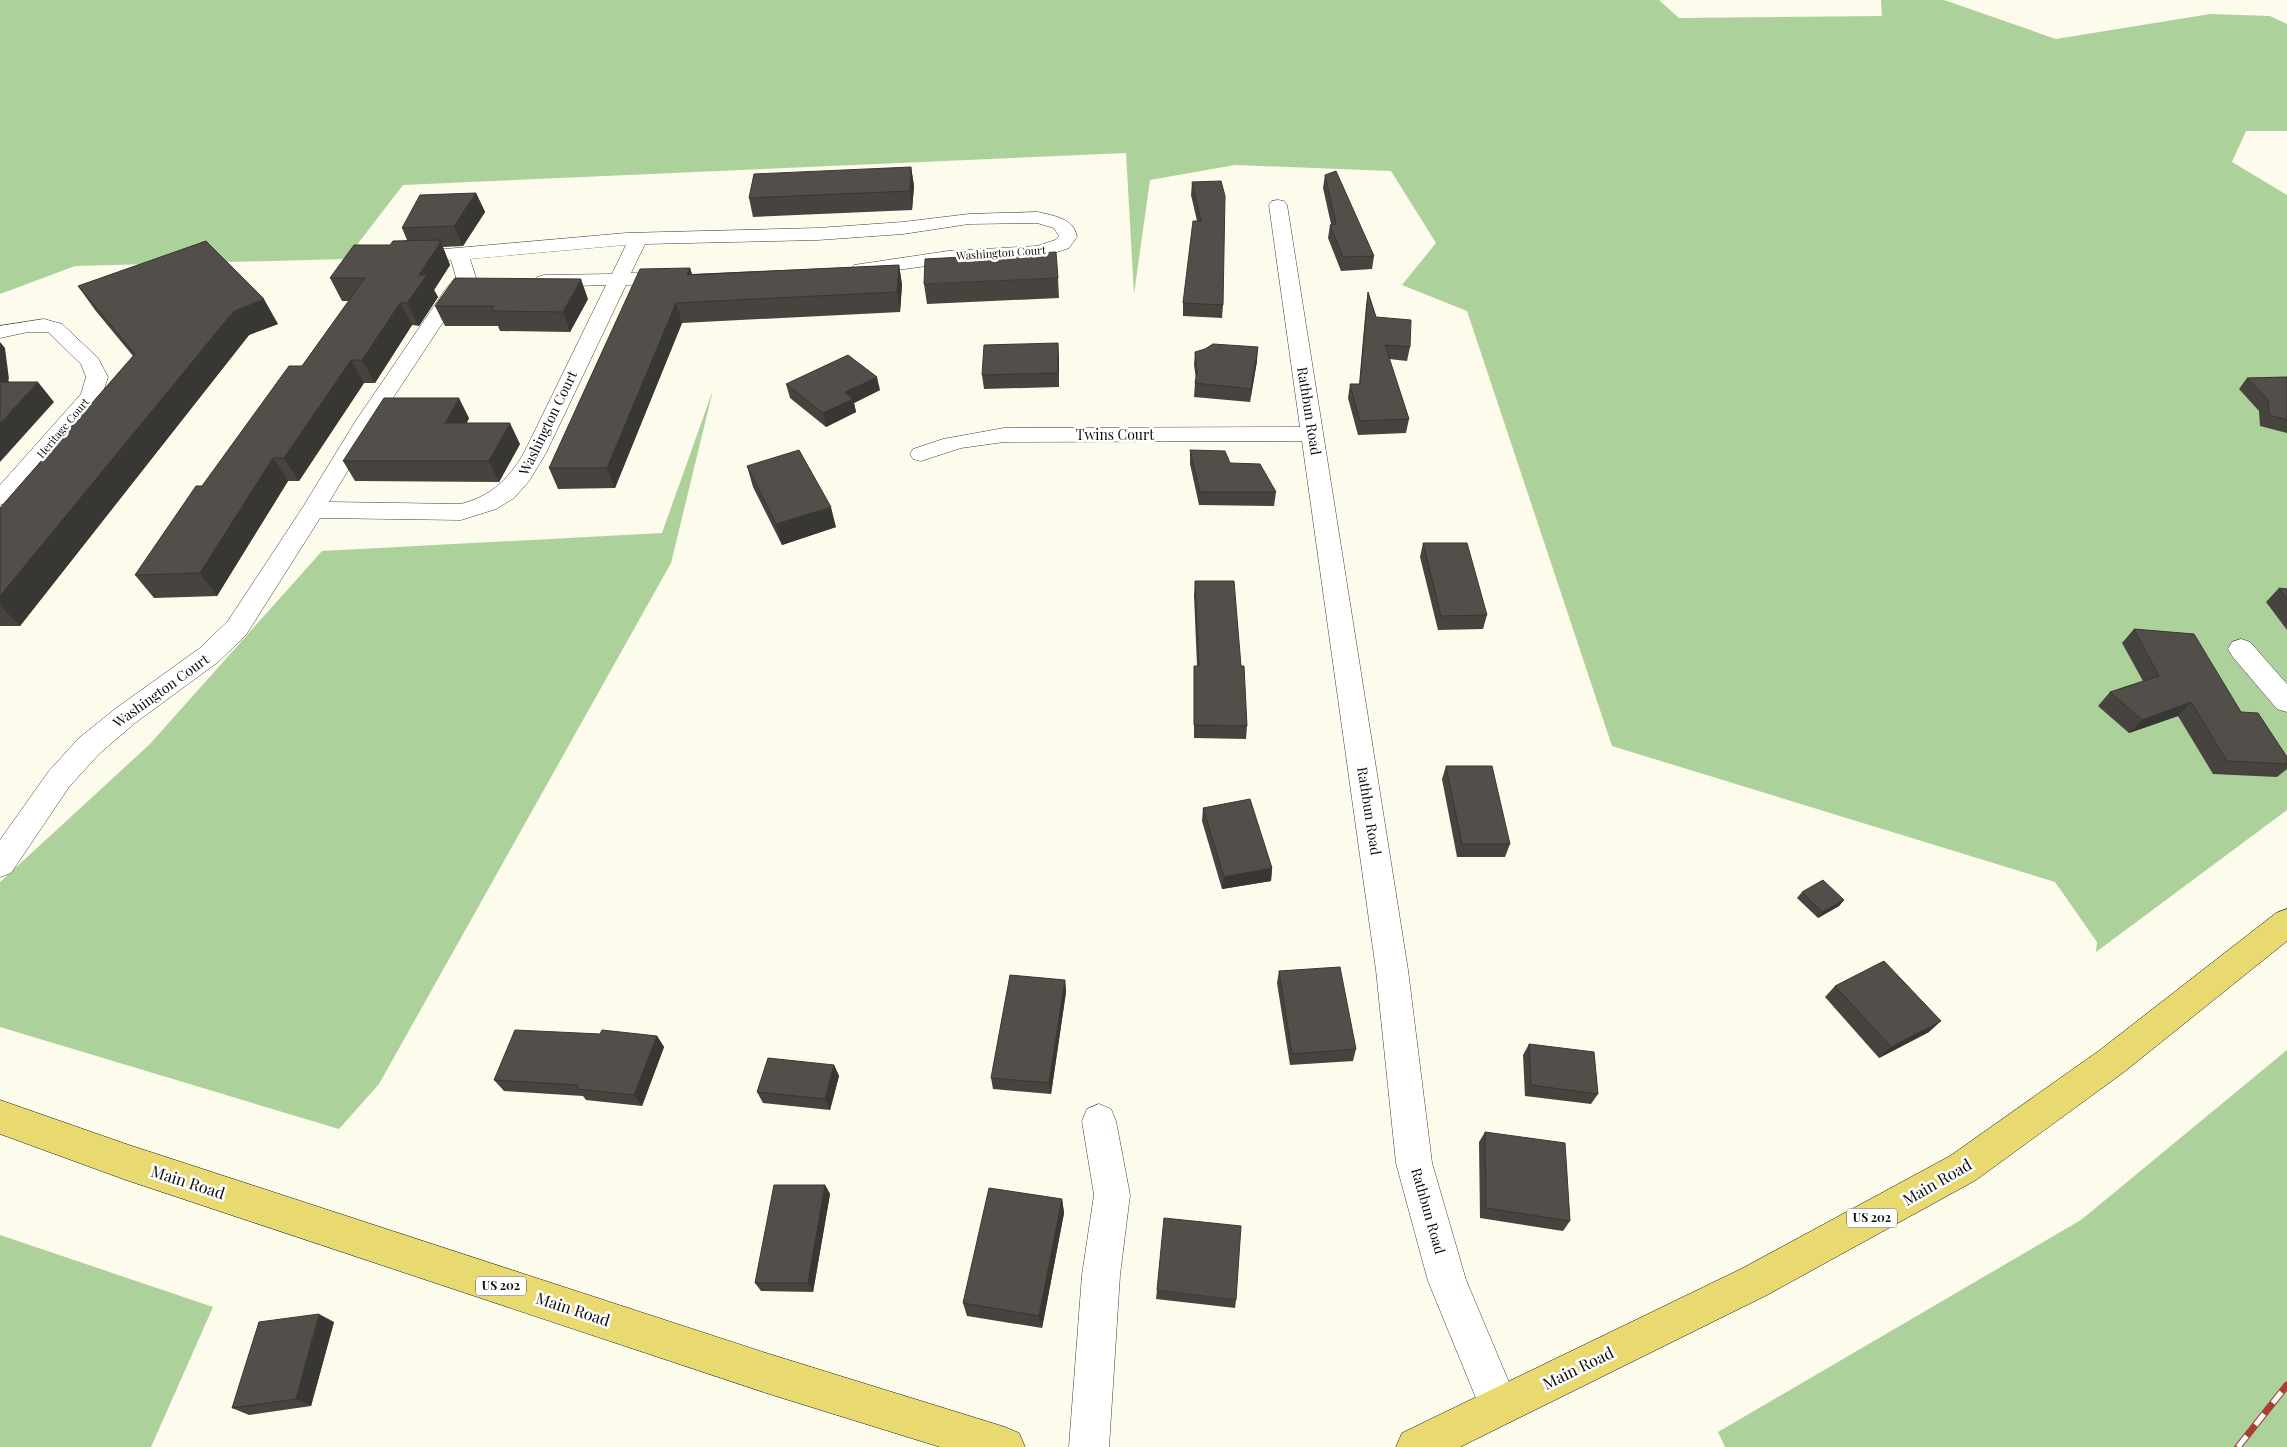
<svg xmlns="http://www.w3.org/2000/svg" width="2287" height="1447" viewBox="0 0 2287 1447" font-family="'Playfair Display',serif">
  <rect width="100%" height="100%" fill="#fdfbec"/>
  <!-- forest -->
  <g fill="#acd19b">
    <path d="M0 0H1659L1679 18 1882 16 1881 0H1944L2056 39 2210 14 2270 16 2287 24V131H2246L2232 162 2287 195V810L2096 952 2097 942 2055 882 1612 746 1467 311 1402 285 1436 243 1391 171 1235 165 1150 180 1134 294 1126 153 403 185 346 259 75 266 0 294Z"/>
    <path d="M713 390 671 563 379 1084 339 1129 0 1027V882L150 744 322 551 662 533Z"/>
    <path d="M2287 1050V1447H1725L1718 1432 2081 1220Z"/>
    <path d="M0 1235 213 1307 151 1447H0Z"/>
  </g>
  <g fill="none" stroke-linecap="round" stroke-linejoin="round">
    <!-- minor casing -->
    <g stroke="#3e3e3e" stroke-width="1">
      <g id="minor">
        <path d="M1278 200 1284 201 1287 205 1408 970 1432 1163 1466 1280 1519 1406 1513 1420 1499 1426 1485 1420 1428 1281 1396 1163 1376 970 1302 441 1004 442 961 448 921 461 913 459 910 454 913 449 943 439 1004 428 1300 427 1269 205 1272 201Z"/>
        <path d="M1038 212C1054 216 1074 218 1077 237L1069 248 1039 258 948 263 861 275 854 273 851 269 854 265 948 251 1037 246 1055 240 1059 236 1054 228 1037 223 969 224 903 234 818 240 645 244 631 273 680 274 683 278 680 282 673 284 626 285 546 453 529 481 514 498 496 509 461 520 320 518 246 635 218 662 135 723 99 754 69 787 11 873 0 877V840L49 771 79 738 115 709 200 648 228 621 303 507 355 422 445 290 456 277 451 260 434 258 432 254 434 250 626 233 818 228 903 222 969 214ZM626 245 612 274 544 275 537 277 534 281 537 285 544 287 606 285 524 453C508 480 491 496 461 504L329 502 377 422 459 298 476 278 470 259Z"/>
        <path d="M44 319 62 324 98 358 108 377 102 395 79 425 23 489 8 502 0 505V485L81 394 86 377 81 364 48 332H28L0 338V326Z"/>
        <path d="M2241 639 2250 642 2287 684V712L2277 709 2232 656 2228 649 2232 642Z"/>
        <path d="M1099 1104 1111 1109 1116 1121 1130 1195 1120 1275 1109 1447H1069L1082 1275 1094 1195 1082 1121 1087 1109Z"/>
      </g>
    </g>
    <!-- major casing -->
    <g stroke="#1c1c1c" stroke-width="1">
      <g id="major">
        <path d="M2287 909V941L2124 1072 1976 1180 1767 1295 1460 1447H1396L1402 1433 1741 1269 1950 1156 2100 1050 2276 913Z"/>
        <path d="M0 1100 126 1144 766 1353 1005 1427 1019 1433 1025 1447H940L766 1393 126 1180 0 1134Z"/>
      </g>
    </g>
    <!-- minor -->
    <use href="#minor" fill="#fff" fill-rule="evenodd"/>
    <!-- major -->
    <use href="#major" fill="#e8da71" fill-rule="evenodd"/>
    <!-- rail casing -->
    <g stroke="#a93e35" stroke-width="7">
      <path id="rail" d="M2238 1447 2287 1385"/>
    </g>
    <!-- rail -->
    <use href="#rail" stroke="#fff" stroke-width="5" stroke-dasharray="14" stroke-linecap="butt"/>
  </g>
  <!-- wall -->
  <g fill="#47433f">
    <path d="M911 167 914 186 912 210 753 217 749 198Z"/>
    <path d="M1325 175 1374 256 1372 269 1341 271 1328 238 1330 225 1331 224 1323 188Z"/>
    <path d="M1192 182 1223 305 1222 318 1183 316V303L1197 221 1191 195Z"/>
    <path d="M476 193 485 212 463 246 443 247 450 265 434 290 438 297 419 326 412 325 375 383H364L299 481H288L217 596 154 598 135 575 302 366 349 301H342L330 278 390 245 407 240 402 228Z"/>
    <path d="M899 265 902 285 900 312 682 323 615 488 558 489 549 468 690 268 692 274Z"/>
    <path d="M1058 278 1059 298 927 304 924 284Z"/>
    <path d="M78 286 278 324 249 335 20 626H0V508L133 356 95 310Z"/>
    <path d="M1368 292 1376 317 1410 347 1407 361 1389 359 1409 419 1406 433 1358 435 1348 398 1350 384H1359L1366 306Z"/>
    <path d="M588 299 570 332 500 331 498 326H445L435 306Z"/>
    <path d="M1058 343 1059 387 984 389 982 375Z"/>
    <path d="M1195 352 1257 361 1250 402 1194 397 1195 383 1196 379 1194 365Z"/>
    <path d="M2287 377V433L2260 426 2259 411 2239 389 2247 378Z"/>
    <path d="M786 384 880 390 854 403 856 412 826 427 790 398Z"/>
    <path d="M469 418 467 423 520 444 499 482 355 481 343 461Z"/>
    <path d="M1190 450 1230 463 1276 492 1274 506 1199 505 1190 464Z"/>
    <path d="M747 466 836 527 782 545 753 487Z"/>
    <path d="M1423 543 1487 615 1483 629 1438 630 1420 557Z"/>
    <path d="M1195 581 1241 666 1247 726 1246 739 1194 738V666H1197L1194 595Z"/>
    <path d="M2279 588 2287 589V630L2266 602Z"/>
    <path d="M2134 629 2241 712 2287 757V769L2277 777 2213 774 2178 716 2129 733 2098 706 2110 692 2143 681 2122 643Z"/>
    <path d="M1446 766 1510 844 1505 857H1457L1442 779Z"/>
    <path d="M1203 808 1272 868 1271 881 1222 889 1202 821Z"/>
    <path d="M1802 892 1844 900 1839 906 1818 918 1797 898Z"/>
    <path d="M1279 971 1356 1049 1353 1061 1290 1065 1277 983Z"/>
    <path d="M1065 980 1066 992 1051 1094 993 1089 991 1078Z"/>
    <path d="M1835 986 1929 1032 1879 1058 1825 997Z"/>
    <path d="M600 1034 657 1036 664 1047 642 1106 586 1100 583 1096 504 1091 494 1080Z"/>
    <path d="M1529 1044 1598 1094 1591 1104 1525 1096 1523 1055Z"/>
    <path d="M834 1065 839 1076 830 1110 763 1103 757 1092Z"/>
    <path d="M1485 1132 1570 1221 1563 1231 1480 1218 1479 1142Z"/>
    <path d="M825 1185 830 1194 813 1292 761 1291 755 1283Z"/>
    <path d="M1062 1199 1064 1213 1042 1328 967 1316 963 1303Z"/>
    <path d="M1157 1290 1236 1300 1235 1308 1156 1299Z"/>
    <path d="M334 1322 311 1406 249 1415 232 1408Z"/>
  </g>
  <!-- shaded-wall -->
  <g fill="#393733">
    <path d="M911 167 914 186 912 210 910 191Z"/>
    <path d="M476 193 485 212 463 246 454 226Z"/>
    <path d="M440 240 450 265 434 290 438 297 419 326 407 303 419 275Z"/>
    <path d="M899 265 902 285 900 312 897 292Z"/>
    <path d="M690 268 696 288 687 275Z"/>
    <path d="M581 279 588 299 570 332 563 312Z"/>
    <path d="M264 299 278 324 249 335 20 626 0 605V596L234 311Z"/>
    <path d="M400 303 412 325 375 383 362 360Z"/>
    <path d="M676 303 682 323 615 488 607 468Z"/>
    <path d="M0 342 5 348 9 379 8 380 9 381 12 402 0 388Z"/>
    <path d="M1058 343 1059 357V387L1058 373Z"/>
    <path d="M1258 347 1257 361 1250 402 1251 389Z"/>
    <path d="M351 360 364 383 299 481 284 458Z"/>
    <path d="M877 377 880 390 854 403 856 412 826 427 823 413 845 392Z"/>
    <path d="M38 382 54 402 0 462V423Z"/>
    <path d="M459 398 469 418 455 443 445 423Z"/>
    <path d="M510 423 520 444 499 482 489 461Z"/>
    <path d="M273 458 288 481 217 596 200 573Z"/>
    <path d="M831 507 836 527 782 545 776 524Z"/>
    <path d="M2191 702 2178 716 2129 733 2142 720Z"/>
    <path d="M1272 868 1271 881 1222 889 1224 877Z"/>
    <path d="M1844 900 1839 906 1818 918 1822 912Z"/>
    <path d="M1065 980 1066 992 1051 1094 1049 1083Z"/>
    <path d="M1941 1021 1929 1032 1879 1058 1891 1047Z"/>
    <path d="M657 1036 664 1047 642 1106 634 1095Z"/>
    <path d="M834 1065 839 1076 830 1110 825 1099Z"/>
    <path d="M825 1185 830 1194 813 1292 808 1283Z"/>
    <path d="M1062 1199 1064 1213 1042 1328 1039 1316Z"/>
    <path d="M319 1314 334 1322 311 1406 296 1399Z"/>
  </g>
  <!-- building -->
  <g fill="#524e49" stroke="#393733">
    <path d="M911 167 910 191 749 198 754 174Z"/>
    <path d="M1336 171 1374 256 1343 257 1330 225 1336 224 1325 175Z"/>
    <path d="M1221 181 1225 196 1223 305 1183 303 1193 221H1201L1192 182Z"/>
    <path d="M476 193 454 226 402 228 420 195Z"/>
    <path d="M440 240V243L419 275H427L407 303H400L362 360H351L284 458H273L200 573 135 575 196 486H202L289 366H302L365 278H330L354 245H390L393 241Z"/>
    <path d="M206 241 264 299 234 311 0 596V508L135 354 78 286Z"/>
    <path d="M1056 252 1058 278 924 284 925 259Z"/>
    <path d="M899 265 897 292 676 303 607 468H549L640 269 690 268 687 275Z"/>
    <path d="M455 278 581 279 563 312 491 311 494 306H435Z"/>
    <path d="M1368 292 1376 317 1411 320 1410 347 1385 345 1409 419 1360 421 1350 384H1360Z"/>
    <path d="M1058 343V373L982 375 984 345Z"/>
    <path d="M1213 344 1258 347 1251 389 1195 383 1197 372 1195 352 1205 349Z"/>
    <path d="M848 355 877 377 845 392 853 399 823 413 786 384Z"/>
    <path d="M2287 377V420L2269 415 2268 400 2247 378Z"/>
    <path d="M0 382H38L0 423Z"/>
    <path d="M384 398H459L445 423H510L489 461H343Z"/>
    <path d="M799 450 831 507 776 524 747 466Z"/>
    <path d="M1190 450 1225 451 1230 463 1260 464 1276 492H1200Z"/>
    <path d="M1423 543H1467L1487 615 1441 616Z"/>
    <path d="M1195 581H1234L1241 666H1244L1247 726 1194 725V666H1199Z"/>
    <path d="M2279 588 2287 589V599Z"/>
    <path d="M2134 629 2194 634 2241 712 2258 713 2287 757V764L2227 761 2191 702 2142 720 2110 692 2159 676Z"/>
    <path d="M1446 766H1492L1510 844H1462Z"/>
    <path d="M1250 799 1272 868 1224 877 1203 808Z"/>
    <path d="M1823 880 1844 900 1822 912 1802 892Z"/>
    <path d="M1884 961 1941 1021 1891 1047 1835 986Z"/>
    <path d="M1340 967 1356 1049 1292 1054 1279 971Z"/>
    <path d="M1010 975 1065 980 1049 1083 991 1078Z"/>
    <path d="M515 1030 600 1034 602 1030 657 1036 634 1095 577 1089 578 1085 494 1080Z"/>
    <path d="M1529 1044 1594 1052 1598 1094 1531 1085Z"/>
    <path d="M768 1058 834 1065 825 1099 757 1092Z"/>
    <path d="M1485 1132 1565 1143 1570 1221 1486 1208Z"/>
    <path d="M774 1185H825L808 1283H755Z"/>
    <path d="M989 1188 1062 1199 1039 1316 963 1303Z"/>
    <path d="M1164 1218 1241 1226 1236 1300 1157 1290Z"/>
    <path d="M319 1314 296 1399 232 1408 259 1322Z"/>
  </g>
  <g text-anchor="middle" stroke-width="5" stroke-linejoin="round" paint-order="stroke">
    <!-- far-street labels -->
    <g font-size="11" fill="#0b0b0b" stroke="#fff">
      <text transform="translate(1001 253) rotate(-4)" y="4">Washington Court</text>
      <text transform="translate(63 428) rotate(-50)" y="4">Heritage Court</text>
    </g>
    <!-- shield labels -->
    <g fill="#fff" stroke="#545454" stroke-width="1">
      <rect x="1847" y="1208.5" width="50" height="19" rx="4"/>
      <rect x="476" y="1276.5" width="50" height="19" rx="4"/>
    </g>
    <g font-size="12" font-weight="bold" fill="#0b0b0b">
      <text x="1872" y="1222">US 202</text>
      <text x="501" y="1290">US 202</text>
    </g>
    <!-- street labels -->
    <g font-size="14" fill="#0b0b0b" stroke="#fff">
      <text transform="translate(1309 411) rotate(81)" y="5">Rathbun Road</text>
      <text transform="translate(548 423) rotate(-64)" y="5">Washington Court</text>
      <text x="1115" y="440">Twins Court</text>
      <text transform="translate(161 691) rotate(-36)" y="5">Washington Court</text>
      <text transform="translate(1369 811) rotate(81)" y="5">Rathbun Road</text>
      <text transform="translate(1428 1211) rotate(74)" y="5">Rathbun Road</text>
    </g>
    <!-- near-street labels -->
    <g font-size="16" fill="#0b0b0b" stroke="#fff">
      <text transform="translate(188 1182) rotate(18)" y="6">Main Road</text>
      <text transform="translate(1937 1182) rotate(-30)" y="6">Main Road</text>
      <text transform="translate(573 1309) rotate(18)" y="6">Main Road</text>
      <text transform="translate(1578 1368) rotate(-26)" y="6">Main Road</text>
    </g>
  </g>
</svg>
